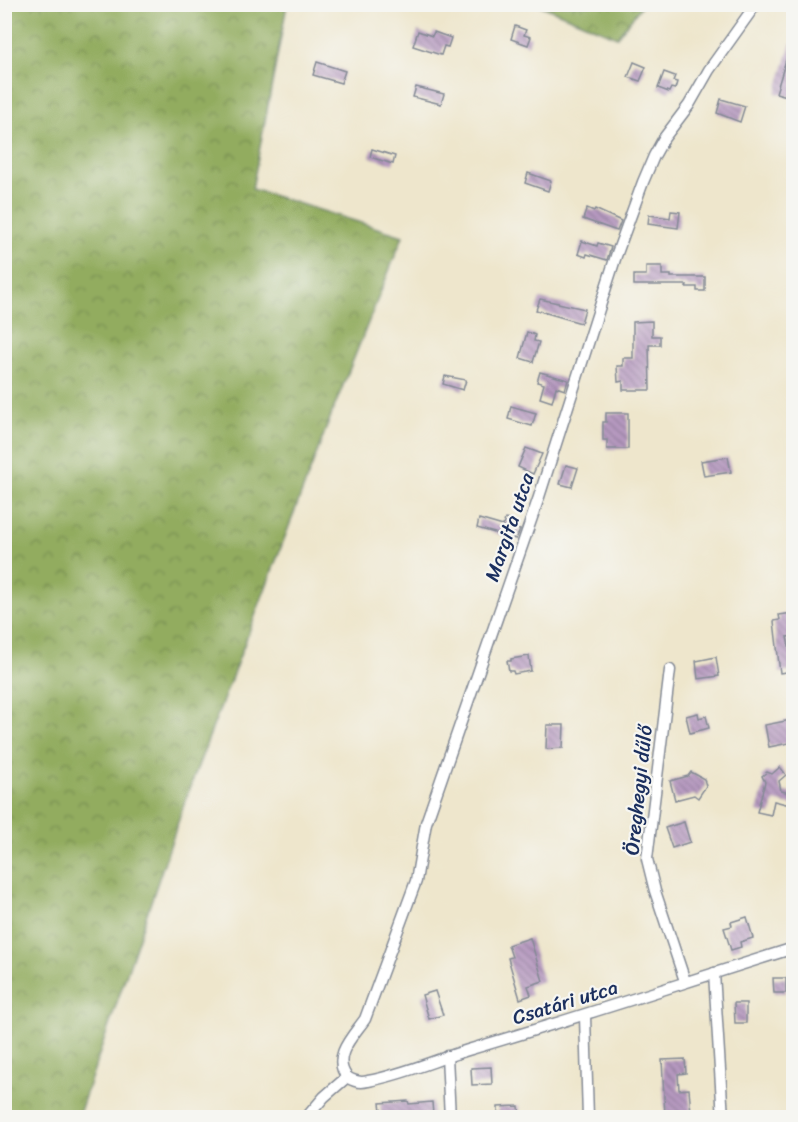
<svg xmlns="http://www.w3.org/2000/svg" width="798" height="1122" viewBox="0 0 798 1122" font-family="Sriracha,sans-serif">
  <defs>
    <pattern id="forest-crowns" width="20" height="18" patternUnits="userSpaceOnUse" patternTransform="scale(1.5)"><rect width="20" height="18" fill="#92ac5e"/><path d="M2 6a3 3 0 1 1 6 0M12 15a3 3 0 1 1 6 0" fill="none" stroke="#768c51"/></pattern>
    <pattern id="building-back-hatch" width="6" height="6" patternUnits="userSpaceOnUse" patternTransform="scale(1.5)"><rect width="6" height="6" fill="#b699bf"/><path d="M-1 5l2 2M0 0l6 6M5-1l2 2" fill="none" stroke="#937d9e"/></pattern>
  </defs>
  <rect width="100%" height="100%" fill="#f6f6f2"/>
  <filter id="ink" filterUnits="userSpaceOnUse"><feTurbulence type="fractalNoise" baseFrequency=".0167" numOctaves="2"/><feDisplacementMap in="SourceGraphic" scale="12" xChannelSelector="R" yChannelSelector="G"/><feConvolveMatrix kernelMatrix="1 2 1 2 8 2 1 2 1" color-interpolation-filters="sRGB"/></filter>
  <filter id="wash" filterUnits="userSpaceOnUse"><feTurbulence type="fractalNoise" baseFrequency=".008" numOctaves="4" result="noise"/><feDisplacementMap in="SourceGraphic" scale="24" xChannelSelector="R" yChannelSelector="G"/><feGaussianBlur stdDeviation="1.35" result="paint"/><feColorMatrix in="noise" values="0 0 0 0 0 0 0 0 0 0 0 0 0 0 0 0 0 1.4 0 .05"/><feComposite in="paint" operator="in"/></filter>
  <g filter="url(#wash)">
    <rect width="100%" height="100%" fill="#eee6cc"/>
    <!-- forest -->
    <g fill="url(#forest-crowns)" stroke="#566e5e" stroke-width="1.5">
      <path d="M5 4 287 5 252 189 403 236 332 413 189 790 78 1117H5Z"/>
      <path d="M539 5H642L617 37Z"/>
    </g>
    <g id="blocks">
      <!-- building -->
      <g fill="url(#building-back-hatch)">
        <path d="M515 26 526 30 524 35 531 37 528 45 511 39Z"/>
        <path d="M418 31 432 36 434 32 451 38 448 47 444 46 441 55 413 46Z"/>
        <path d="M791 43H794V98L776 93Z"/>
        <path d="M317 62 345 71 341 83 313 75Z"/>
        <path d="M634 62 646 67 640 81 628 77Z"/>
        <path d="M664 72 675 76 673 81 677 82 675 89 671 88 669 92 658 88Z"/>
        <path d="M416 87 444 94 441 104 413 97Z"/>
        <path d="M721 99 745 106 740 122 717 113Z"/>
        <path d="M372 149 395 156 393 164 370 157Z"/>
        <path d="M528 173 551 181 548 191 525 183Z"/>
        <path d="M587 208 594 211 595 209 621 221 617 231 583 219Z"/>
        <path d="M671 211 680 212 678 228 648 224 649 215 670 218Z"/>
        <path d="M582 241 597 246 598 243 611 247 607 260 587 254 586 257 578 254Z"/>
        <path d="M646 266H662V275H671V277H705V291H697V287H686L687 285H634V275H646Z"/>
        <path d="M540 299 585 309 581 323 536 310Z"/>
        <path d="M652 321V336H660V345H649L650 390H623V381L618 382 617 366H623V358H633V322Z"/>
        <path d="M527 332 535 335 534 341 539 342 533 362 520 358Z"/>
        <path d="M540 372 568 380 565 390 556 387 552 402 540 398 544 384 537 382Z"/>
        <path d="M445 376 466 380 463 390 443 384Z"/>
        <path d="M511 406 536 413 532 426 508 419Z"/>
        <path d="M606 413H628V449H607V440H603V422H606Z"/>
        <path d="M526 448 542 454 533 474 518 467Z"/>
        <path d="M728 457 731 472 704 476 701 461Z"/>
        <path d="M566 465 578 468 572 487 560 484Z"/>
        <path d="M479 519 503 526 505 519 515 521 513 528 520 530 516 539 477 528Z"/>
        <path d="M793 613 794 636 787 637 790 651 794 654V671L780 673 774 621 780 620 779 615Z"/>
        <path d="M529 656 531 671 514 674 513 671H509L507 661H511V659Z"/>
        <path d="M716 657 719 676 698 679 696 661Z"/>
        <path d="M698 713 699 718 706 716 709 728 690 733 686 716Z"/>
        <path d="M791 720 794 742 769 747 765 725Z"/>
        <path d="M547 725H564L563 748 546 749Z"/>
        <path d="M780 767 786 775 779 781 781 791 794 794V806L774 801 771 815 757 812 765 782 762 776 767 772 772 774Z"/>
        <path d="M691 772 704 779 706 786 698 798 694 795 675 800 670 781 688 776Z"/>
        <path d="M684 822 690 842 672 848 665 828Z"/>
        <path d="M747 917 753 938 740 942 741 947 731 950 724 928 732 926 731 922Z"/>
        <path d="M530 938 543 981 528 986 531 995 520 999 508 958 512 957 508 945Z"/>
        <path d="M773 978H786V993H774Z"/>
        <path d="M435 991 443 1015 429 1019 422 995Z"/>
        <path d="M734 1003H746V1023H735Z"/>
        <path d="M685 1059 686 1073 678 1074 679 1090 689 1089 691 1113 665 1115 662 1060Z"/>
        <path d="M491 1067 492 1084 472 1085 471 1068Z"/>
        <path d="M408 1101 409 1104 432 1102 433 1115 382 1118 380 1103Z"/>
        <path d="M519 1106 520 1118H498V1107Z"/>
      </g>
    </g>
  </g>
  <g filter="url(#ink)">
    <use href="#blocks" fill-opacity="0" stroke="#848a95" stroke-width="1.5"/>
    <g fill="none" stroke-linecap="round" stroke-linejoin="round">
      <!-- minor casing -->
      <g stroke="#848a95" stroke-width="13">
        <g id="minor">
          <path d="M670 670 647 859 655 891 685 981"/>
          <path d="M714 973 723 1118"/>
          <path d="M585 1016 588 1118"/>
          <path d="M447 1056 450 1118"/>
          <path d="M347 1077C331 1057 353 1036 365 1019L416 881 426 823 538 500 616 256 643 182 654 156 664 138 689 105 709 70 756 4"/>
          <path d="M347 1077C353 1081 361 1083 368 1081 402 1075 435 1060 468 1050 577 1018 685 982 794 948"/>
          <path d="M306 1118 324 1097 347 1077"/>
        </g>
      </g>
      <!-- minor -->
      <use href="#minor" stroke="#fff" stroke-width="10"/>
    </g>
  </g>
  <g text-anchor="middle" stroke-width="4.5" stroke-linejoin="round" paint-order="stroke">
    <!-- street labels -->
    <g font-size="20" fill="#1b2f5e" stroke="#f6f6f2">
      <text transform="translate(509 527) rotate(-71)" y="7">Margita utca</text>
      <text transform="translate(638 790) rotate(-84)" y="7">Öreghegyi dűlő</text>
      <text transform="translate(565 1002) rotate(-17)" y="7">Csatári utca</text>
    </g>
  </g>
  <!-- margin -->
  <rect width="798" height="1122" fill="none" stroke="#f6f6f2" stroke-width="24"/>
</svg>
